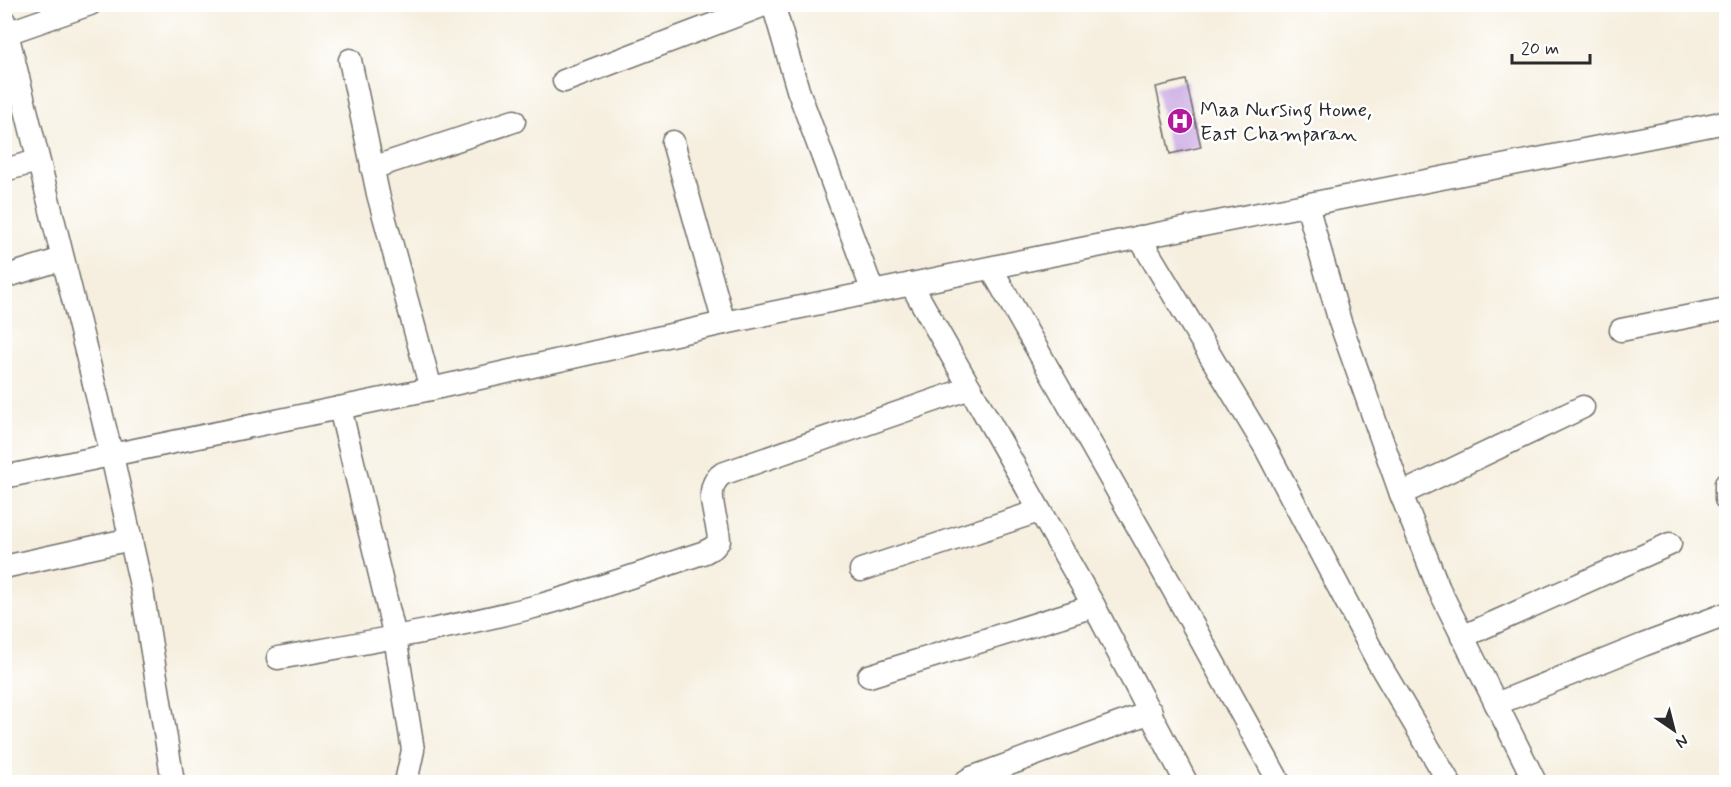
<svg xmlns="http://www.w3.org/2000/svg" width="1731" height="787" viewBox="0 0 1731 787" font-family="Mynerve,sans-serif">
  <rect width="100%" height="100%" fill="#fff"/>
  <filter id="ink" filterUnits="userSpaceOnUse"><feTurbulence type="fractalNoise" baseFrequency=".0167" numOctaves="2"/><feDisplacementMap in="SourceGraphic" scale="12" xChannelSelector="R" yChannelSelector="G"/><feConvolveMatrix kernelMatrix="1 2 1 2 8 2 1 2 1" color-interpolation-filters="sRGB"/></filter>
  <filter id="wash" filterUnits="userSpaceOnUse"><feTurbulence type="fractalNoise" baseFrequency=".008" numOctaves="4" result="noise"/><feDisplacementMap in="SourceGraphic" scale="24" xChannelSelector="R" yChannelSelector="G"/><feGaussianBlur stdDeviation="1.35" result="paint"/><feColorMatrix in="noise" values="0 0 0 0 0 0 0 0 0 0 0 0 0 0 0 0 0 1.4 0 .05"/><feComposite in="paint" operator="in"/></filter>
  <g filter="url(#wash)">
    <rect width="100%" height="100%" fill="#f6efdf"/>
    <g id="blocks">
      <!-- building -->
      <path fill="#c8a7e2" d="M1186 80 1201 147 1170 154 1156 87Z"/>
    </g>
  </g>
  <g filter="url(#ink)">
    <use href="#blocks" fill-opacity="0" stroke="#72706a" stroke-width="1.5"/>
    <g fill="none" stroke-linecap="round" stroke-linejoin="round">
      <!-- minor casing -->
      <g stroke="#72706a" stroke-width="25">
        <g id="minor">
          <path d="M773 4 798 90 873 292"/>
          <path d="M4 21 112 456 142 590 173 782"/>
          <path d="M7 33 90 4"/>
          <path d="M350 60 378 194 431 389"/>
          <path d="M564 81 767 4"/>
          <path d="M673 142 724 323"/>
          <path d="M372 168 514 121"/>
          <path d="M4 170 38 161"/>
          <path d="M1307 205 1340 322 1401 494 1439 589 1535 782"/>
          <path d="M1139 237 1264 445 1378 662 1449 782"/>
          <path d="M991 268 1172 587 1279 782"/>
          <path d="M4 277 62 259"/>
          <path d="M911 284 1094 606 1186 782"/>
          <path d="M1621 330 1726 309"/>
          <path d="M340 408 395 637 413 750 406 782"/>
          <path d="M4 477 431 389 724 323 1051 255 1726 122"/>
          <path d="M1726 484V499"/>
          <path d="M1401 494 1583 407"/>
          <path d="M4 567 131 539"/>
          <path d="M861 570 1039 511"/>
          <path d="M1462 637 1670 544"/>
          <path d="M278 658C362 643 447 629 530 608 589 592 647 571 705 552L714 547 719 541C719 520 701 489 722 474L970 388"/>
          <path d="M869 676 1094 606"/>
          <path d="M1496 704 1643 645 1726 614"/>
          <path d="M965 782 971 778 1151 712"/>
        </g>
      </g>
      <!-- minor -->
      <use href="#minor" stroke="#fff" stroke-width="22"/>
    </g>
  </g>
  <!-- icons -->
  <defs>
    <g id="hospital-disc" transform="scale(1.35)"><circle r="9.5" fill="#b5179e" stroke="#fff"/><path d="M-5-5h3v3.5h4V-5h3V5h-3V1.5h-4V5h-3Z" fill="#fff"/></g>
  </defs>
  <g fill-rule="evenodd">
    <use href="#hospital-disc" x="1180" y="121"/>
  </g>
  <g text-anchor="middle" stroke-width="5" stroke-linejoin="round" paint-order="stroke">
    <!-- poi labels -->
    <g font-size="21" fill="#2b2b2b" stroke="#fff" text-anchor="start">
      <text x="1200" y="116">Maa Nursing Home,<tspan x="1200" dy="24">East Champaran</tspan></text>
    </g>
  </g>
  <!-- margin -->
  <rect width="1731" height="787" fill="none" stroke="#fff" stroke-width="24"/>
  <!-- north arrow -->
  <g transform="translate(1674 730) rotate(145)" stroke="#ffffff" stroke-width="4.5" paint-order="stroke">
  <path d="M0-4.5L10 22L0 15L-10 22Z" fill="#2b2b2b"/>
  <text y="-9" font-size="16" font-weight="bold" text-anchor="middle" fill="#2b2b2b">N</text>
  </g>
  <!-- scale -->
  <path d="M1512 54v9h78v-9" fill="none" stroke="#2b2b2b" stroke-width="3"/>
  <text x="1521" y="54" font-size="18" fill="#2b2b2b" stroke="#ffffff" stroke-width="4.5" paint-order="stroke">20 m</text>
</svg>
